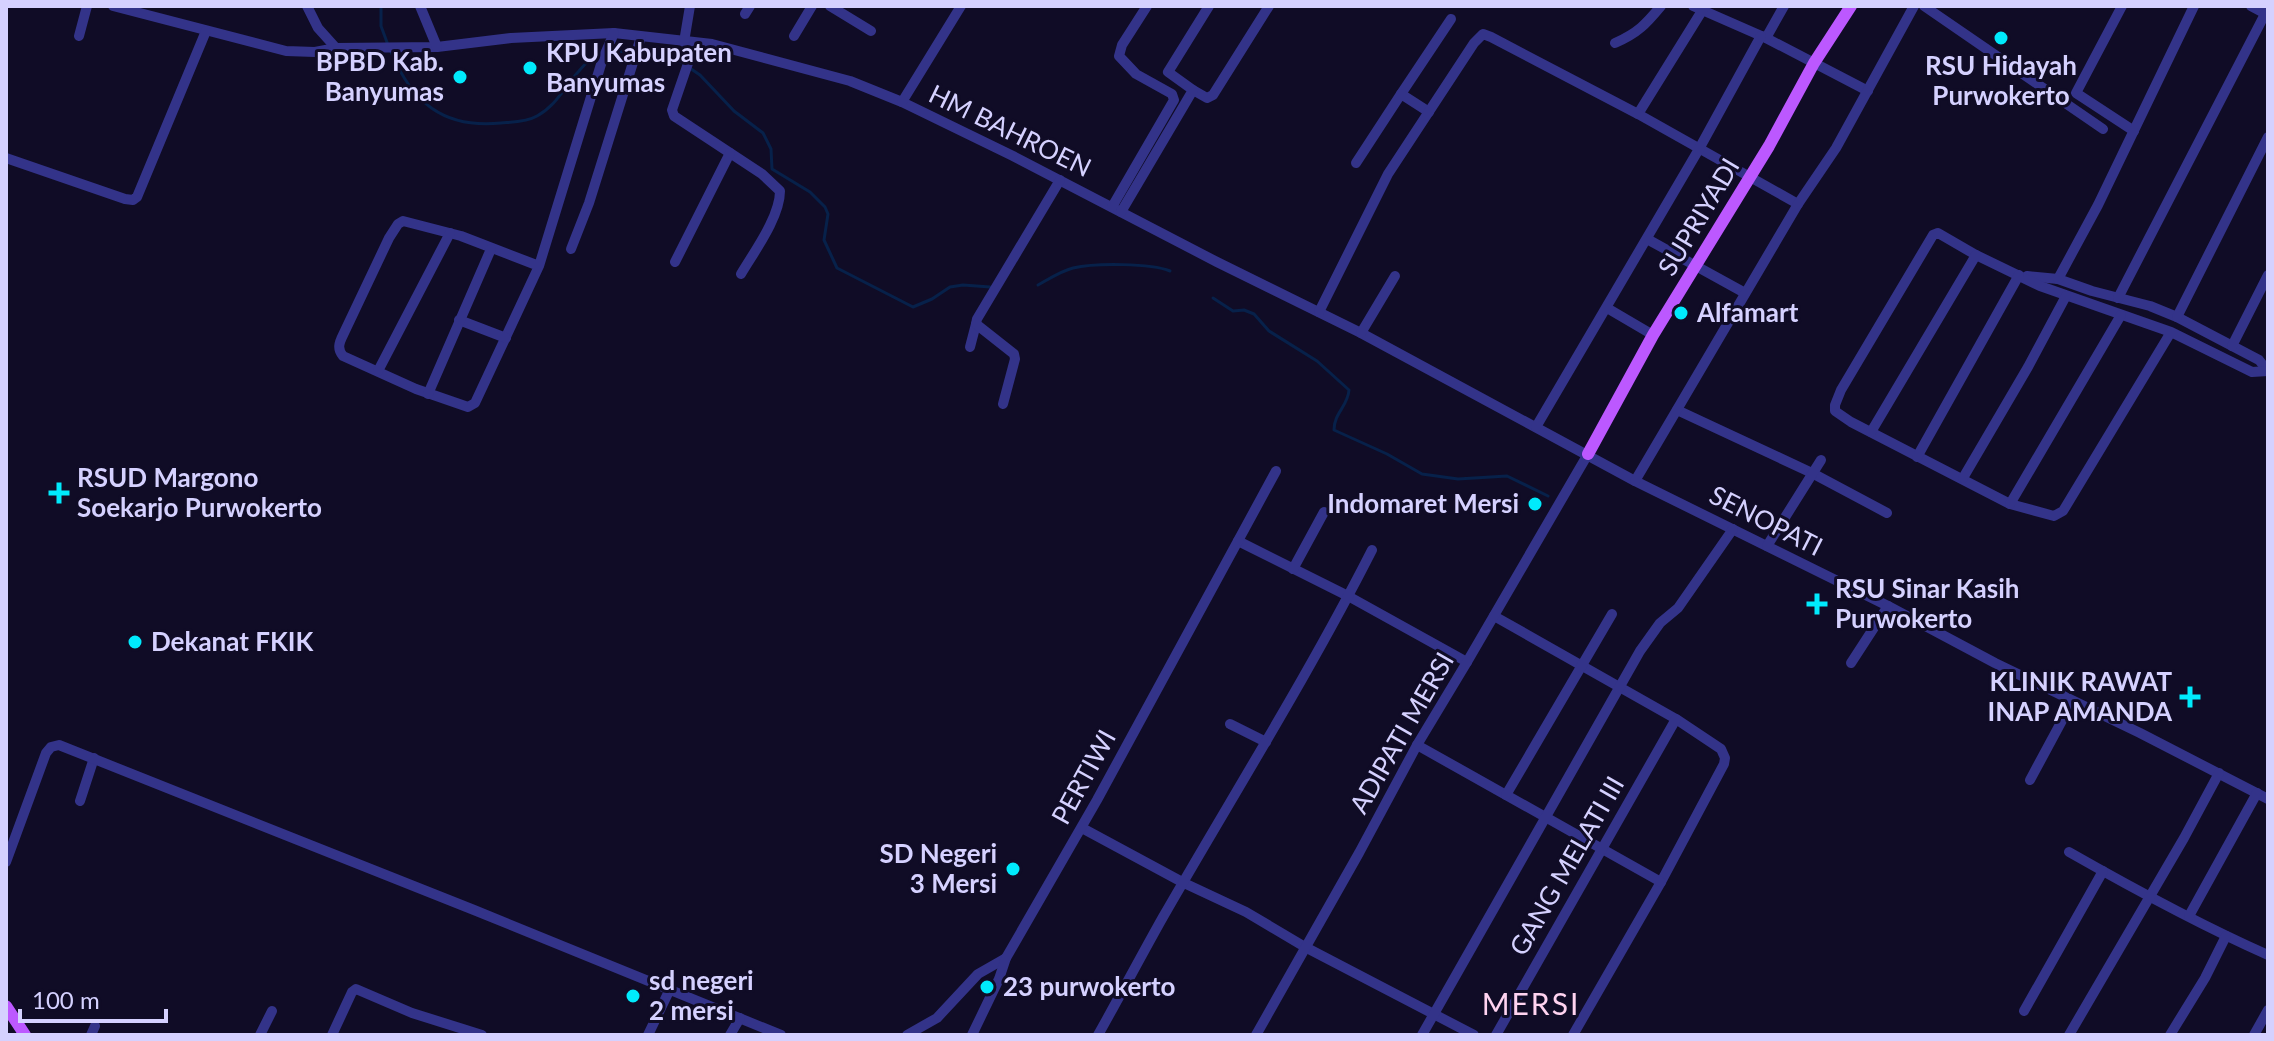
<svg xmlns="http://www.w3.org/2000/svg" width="2274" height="1041" viewBox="0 0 2274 1041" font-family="Lato,sans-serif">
  <rect width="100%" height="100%" fill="#100c26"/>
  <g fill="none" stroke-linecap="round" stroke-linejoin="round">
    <!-- stream -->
    <g stroke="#07214a" stroke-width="3">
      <path d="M381 6V26L388 45"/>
      <path d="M391 52C412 102 443 129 501 123 512 122 527 122 537 116 557 105 564 87 579 71 584 65 590 59 596 53L632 51"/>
      <path d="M640 52 681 62 700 75 734 111 763 133 771 149 772 169 810 192 825 207 828 214 824 240 837 268 913 307 932 299 950 287 963 285 990 287"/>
      <path d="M1038 285C1049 279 1061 271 1073 268 1094 263 1151 263 1170 271"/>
      <path d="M1213 298 1233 311 1244 310 1254 314 1269 331 1317 361 1349 390C1348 406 1334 413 1334 430L1387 454 1422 474 1458 479 1507 476 1548 496"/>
    </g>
    <!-- minor -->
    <g stroke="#333389" stroke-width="10">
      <path d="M113 6 286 51 315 52 336 48"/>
      <path d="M307 6 318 28 336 48 437 47 511 38 614 33 712 44 850 81 902 102 1013 156 1217 262 1361 333 1635 481 1888 606 1995 663 2140 733 2268 799"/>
      <path d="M420 6 437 47"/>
      <path d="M830 6 871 31"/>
      <path d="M1693 6 1766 38 1868 91"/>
      <path d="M1924 6 2103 129"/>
      <path d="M2122 6 2076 93 2134 131"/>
      <path d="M2251 6 2268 15"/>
      <path d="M745 14 750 6"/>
      <path d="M79 36 87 6"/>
      <path d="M794 36 812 6"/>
      <path d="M1766 38 1784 6"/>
      <path d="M684 42 690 6"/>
      <path d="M695 43 672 110 674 116 762 174 780 191C780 217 754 252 741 274"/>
      <path d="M1615 43C1638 33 1646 24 1661 6"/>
      <path d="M1193 90 1207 98 1213 95 1269 6"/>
      <path d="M1401 94 1451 19"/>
      <path d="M902 102 961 6"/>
      <path d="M1638 114 1705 6"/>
      <path d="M6 158 125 199 133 200 137 197 206 31"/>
      <path d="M1356 163 1401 94 1429 112"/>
      <path d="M1112 207 1174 100 1172 94 1136 74 1119 56 1122 45 1147 6"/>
      <path d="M1121 212 1193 90 1168 72 1209 6"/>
      <path d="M1647 239 1745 293"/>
      <path d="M571 249 589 203 641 37"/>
      <path d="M675 262 730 153"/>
      <path d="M539 266 461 236 403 221 398 224 389 238 343 335C339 343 337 349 343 356L416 389 468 407 475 403 539 266 602 61 614 33"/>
      <path d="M2027 276 2058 279 2092 291 2150 306 2177 317 2259 360 2267 370"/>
      <path d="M2058 279 2098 205 2194 6"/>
      <path d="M2118 298 2265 14"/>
      <path d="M1607 308 1653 335"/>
      <path d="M1319 312 1388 174 1474 43 1483 34 1491 37 1638 114 1798 204"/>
      <path d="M2177 317 2268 137"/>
      <path d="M459 320 506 338"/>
      <path d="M2171 332 2063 511 2054 516 2010 504 1851 422 1835 411V405L1841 390 1933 235 1938 233 1976 255 2040 286 2171 332 2252 372 2268 371"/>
      <path d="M1361 333 1395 276"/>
      <path d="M2232 346 2268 275"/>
      <path d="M970 347 976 324"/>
      <path d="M378 371 450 233"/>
      <path d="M428 394 491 249"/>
      <path d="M1003 404 1015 359 1014 354 976 324 977 319 1060 180"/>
      <path d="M1677 410 1812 473 1887 513"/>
      <path d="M1536 427 1699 149 1761 36"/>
      <path d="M1871 432 1976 255"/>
      <path d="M1917 457 2019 275"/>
      <path d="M1963 478 2028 367 2066 296"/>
      <path d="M1635 481 1798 204 1836 148 1914 6"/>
      <path d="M2010 504 2121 315"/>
      <path d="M1238 541 1348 596 1467 662"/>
      <path d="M1767 546 1821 460"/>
      <path d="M1293 569 1324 512"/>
      <path d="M1494 616 1676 719 1721 749 1725 758 1724 764 1661 882 1573 1035"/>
      <path d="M1851 663 1888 606"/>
      <path d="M1230 724 1266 742"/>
      <path d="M1417 745 1661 882"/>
      <path d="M2030 780 2072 702"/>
      <path d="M1506 795 1612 614"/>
      <path d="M80 801 94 758"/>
      <path d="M1082 828 1184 883 1246 912 1305 947 1474 1035"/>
      <path d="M2069 852C2134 889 2200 925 2268 955"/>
      <path d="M6 862 46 753 51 747 59 745 474 910 781 1035"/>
      <path d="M2189 916 2257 793"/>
      <path d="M2024 1011 2103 871"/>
      <path d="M91 1035 95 1026"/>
      <path d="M260 1035 272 1011"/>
      <path d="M332 1035 352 992 356 989 412 1013 482 1035"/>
      <path d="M648 1035 670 989"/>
      <path d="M730 1035 740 1018"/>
      <path d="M907 1035 937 1018 978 974 1006 958"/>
      <path d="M972 1035 999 979 1006 958 1097 800 1276 471"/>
      <path d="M1098 1035C1120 996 1141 956 1163 917 1233 795 1308 676 1372 550"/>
      <path d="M1256 1035 1359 853 1417 745 1467 662 1588 454"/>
      <path d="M1422 1035 1640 651 1660 623 1678 608 1733 529"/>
      <path d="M1496 1035 1676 719"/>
      <path d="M2069 1035 2184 838 2219 773"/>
      <path d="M2170 1035 2205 978 2226 936"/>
      <path d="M2254 1035 2268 1010"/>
    </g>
    <!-- major -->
    <g stroke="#bc58ff" stroke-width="12">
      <path d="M1588 454 1653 335 1769 146 1814 63 1851 6"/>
      <path d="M6 1006 25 1035"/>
    </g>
  </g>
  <!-- markers -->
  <g fill="#00eafc" stroke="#100c26" stroke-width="3">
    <circle cx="2001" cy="38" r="8"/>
    <circle cx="530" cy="68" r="8"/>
    <circle cx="460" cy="77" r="8"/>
    <circle cx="1681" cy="313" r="8"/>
    <path d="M55 481h8v8h8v8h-8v8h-8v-8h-8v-8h8z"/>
    <circle cx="1535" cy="504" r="8"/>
    <path d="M1813 592h8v8h8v8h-8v8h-8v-8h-8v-8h8z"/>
    <circle cx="135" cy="642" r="8"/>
    <path d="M2186 685h8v8h8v8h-8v8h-8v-8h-8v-8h8z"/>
    <circle cx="1013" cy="869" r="8"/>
    <circle cx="987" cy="987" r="8"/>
    <circle cx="633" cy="996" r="8"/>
  </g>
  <g text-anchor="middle" stroke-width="6" stroke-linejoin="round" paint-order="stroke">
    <!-- poi labels -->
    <g font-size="26" font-weight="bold" fill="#d5d1ff" stroke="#100c26" text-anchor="start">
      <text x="546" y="62">KPU Kabupaten<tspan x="546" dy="30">Banyumas</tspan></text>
      <text x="444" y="71" text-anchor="end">BPBD Kab.<tspan x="444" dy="30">Banyumas</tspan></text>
      <text x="2001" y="75" text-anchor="middle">RSU Hidayah<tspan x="2001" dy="30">Purwokerto</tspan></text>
      <text x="1697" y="322">Alfamart</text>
      <text x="77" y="487">RSUD Margono<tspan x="77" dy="30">Soekarjo Purwokerto</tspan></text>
      <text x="1519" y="513" text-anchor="end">Indomaret Mersi</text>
      <text x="1835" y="598">RSU Sinar Kasih<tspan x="1835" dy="30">Purwokerto</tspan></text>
      <text x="151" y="651">Dekanat FKIK</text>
      <text x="2172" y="691" text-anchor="end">KLINIK RAWAT<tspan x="2172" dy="30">INAP AMANDA</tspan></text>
      <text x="997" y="863" text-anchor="end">SD Negeri<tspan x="997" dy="30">3 Mersi</tspan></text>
      <text x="649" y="990">sd negeri<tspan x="649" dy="30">2 mersi</tspan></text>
      <text x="1003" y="996">23 purwokerto</text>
    </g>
    <!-- street labels -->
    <g font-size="26" fill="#d5d1ff" stroke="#100c26">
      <text transform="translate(1010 131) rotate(26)" y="9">HM BAHROEN</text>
      <text transform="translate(1699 217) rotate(-59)" y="9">SUPRIYADI</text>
      <text transform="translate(1766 521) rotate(27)" y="9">SENOPATI</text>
      <text transform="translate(1402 733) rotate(-60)" y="9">ADIPATI MERSI</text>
      <text transform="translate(1084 777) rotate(-61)" y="9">PERTIWI</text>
      <text transform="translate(1567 866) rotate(-60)" y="9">GANG MELATI III</text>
    </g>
    <!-- quarter labels -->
    <g font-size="30" letter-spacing="2" fill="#ffd3f0" stroke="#100c26">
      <text x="1531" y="1015">MERSI</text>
    </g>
  </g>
  <!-- border -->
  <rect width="2274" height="1041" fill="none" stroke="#d5d1ff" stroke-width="16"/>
  <!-- scale -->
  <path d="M20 1009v12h146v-12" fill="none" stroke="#d5d1ff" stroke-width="4"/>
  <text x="32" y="1009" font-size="24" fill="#d5d1ff" stroke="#100c26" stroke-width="6" paint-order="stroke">100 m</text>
</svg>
